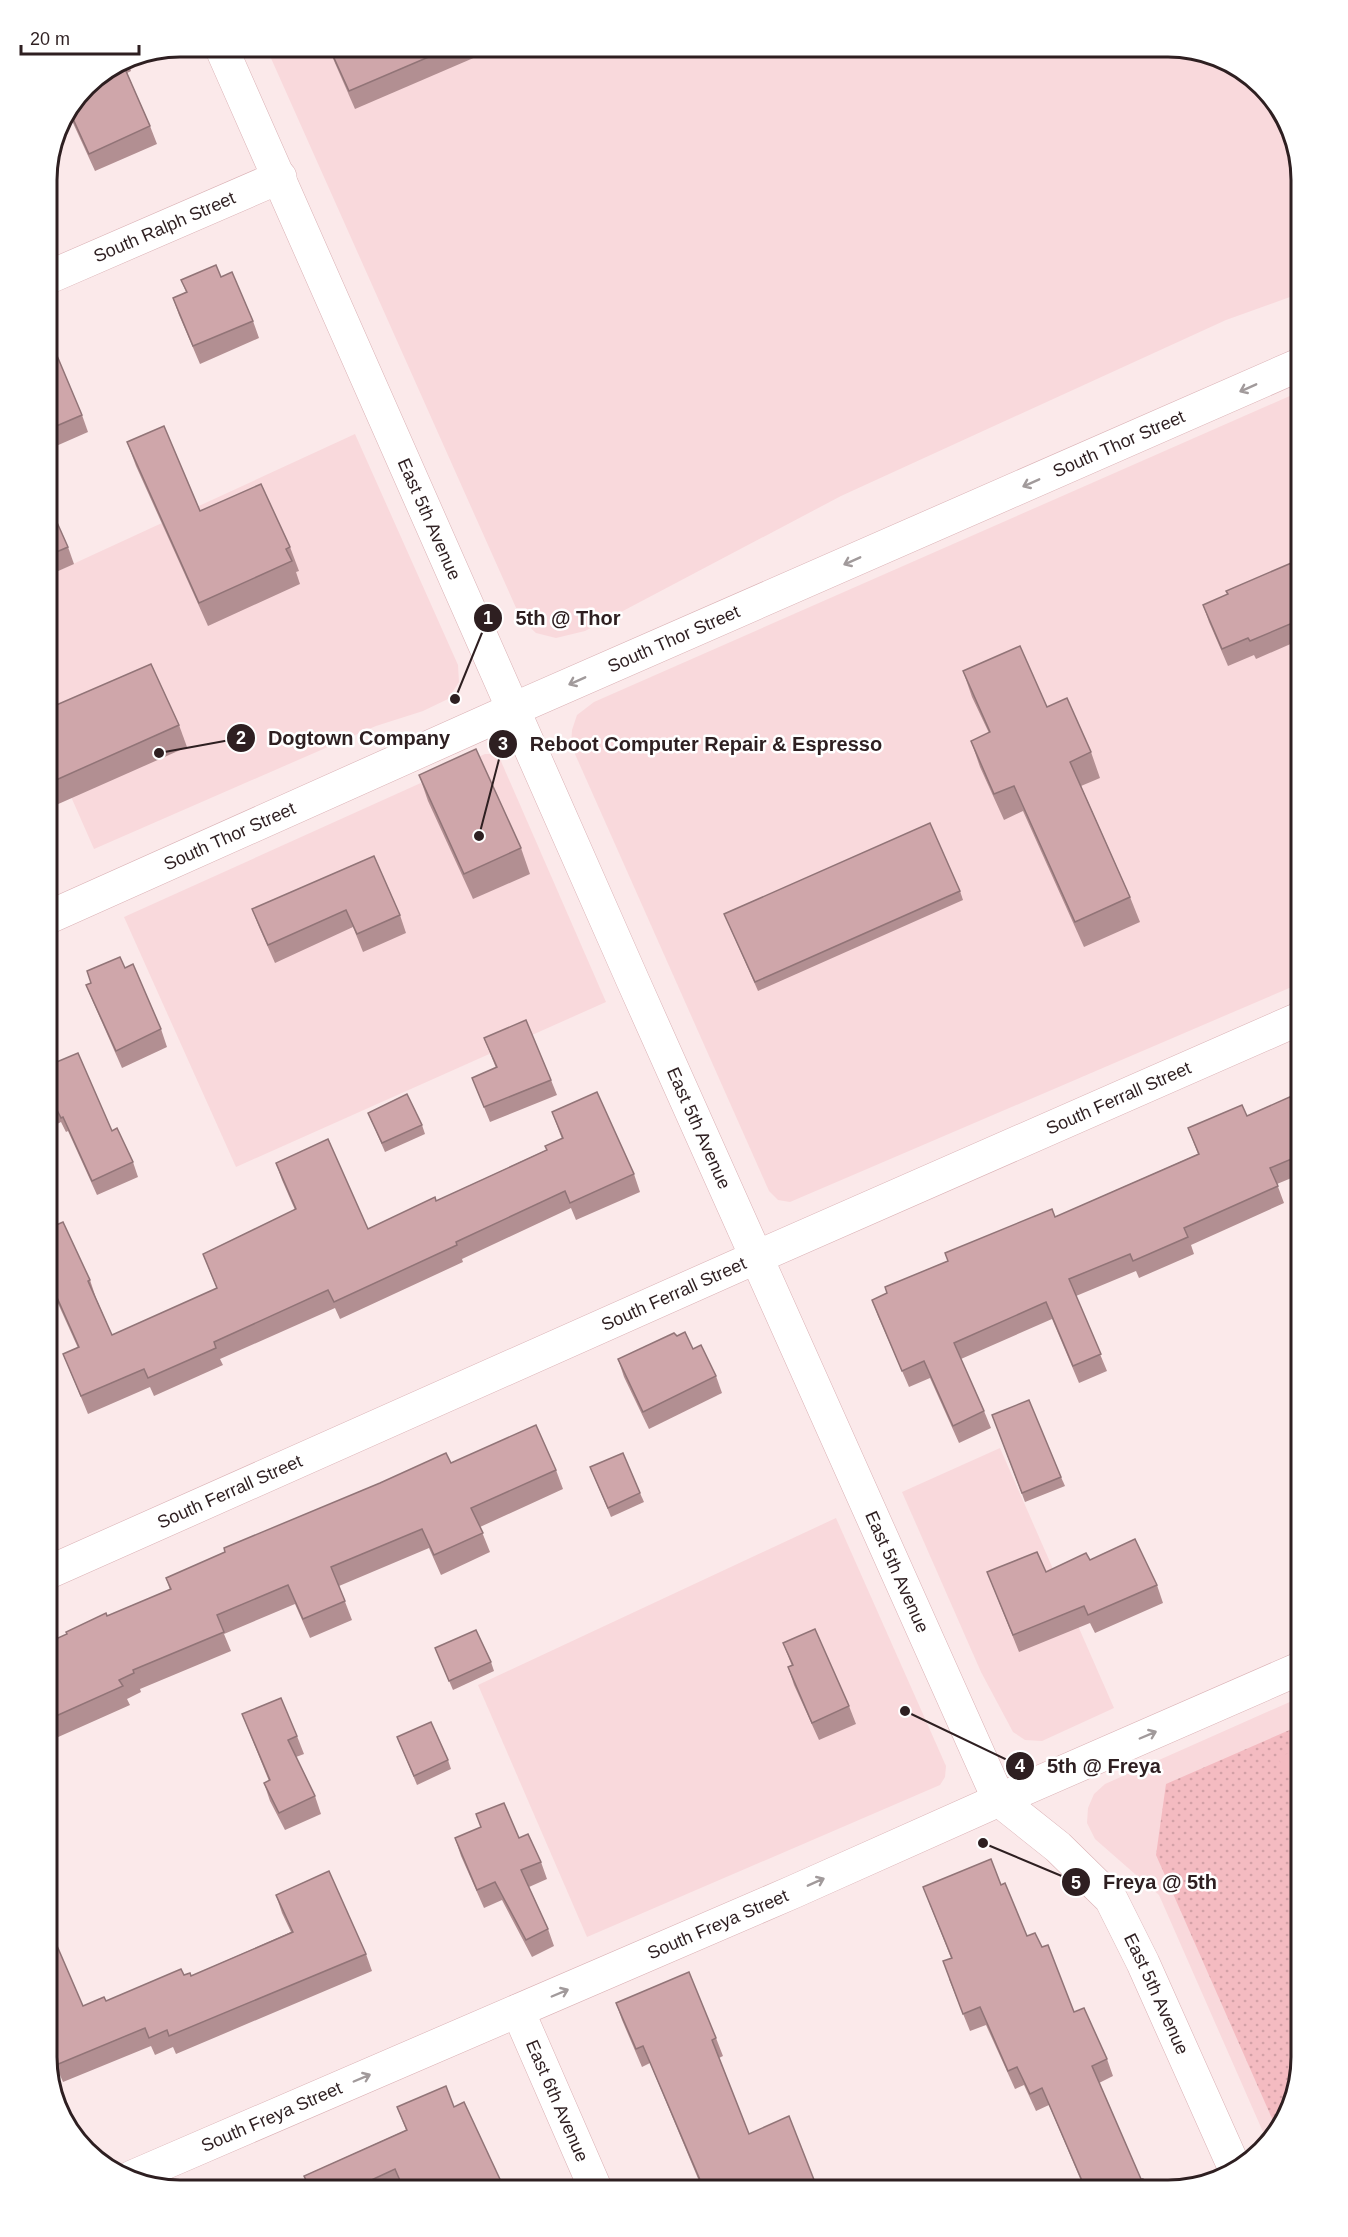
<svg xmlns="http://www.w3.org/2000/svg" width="1348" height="2237" viewBox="0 0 1348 2237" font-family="Helvetica,sans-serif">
  <defs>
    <pattern id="park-dots" width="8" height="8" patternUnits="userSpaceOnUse" patternTransform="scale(1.5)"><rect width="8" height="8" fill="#f4bbc1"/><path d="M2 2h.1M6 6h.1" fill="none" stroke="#d2a0a6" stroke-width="1.8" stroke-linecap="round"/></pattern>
  </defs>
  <rect width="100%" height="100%" fill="#fbe9ea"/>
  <!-- built -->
  <g fill="#f9d9dc">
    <path d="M266 47H1177L1242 69 1288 121 1301 180V293L1226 320 841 496 585 631 556 638 536 633 521 619Z"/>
    <path d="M1301 391V983L790 1202 778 1200 769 1191 571 745 572 730 577 715 594 702Z"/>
    <path d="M355 434 458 665 459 682 448 699 423 711 376 726 94 849 47 742V576Z"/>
    <path d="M485 754H494L500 759 606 1002 236 1167 124 917Z"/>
    <path d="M1000 1448 1114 1708 1042 1741 1025 1740 1013 1732 981 1672 902 1492Z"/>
    <path d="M836 1518 946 1766 945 1777 940 1785 587 1937 478 1685Z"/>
    <path d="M1301 1697V2057L1279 2131 1267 2141 1159 1895 1095 1839 1087 1823 1088 1808 1094 1794 1105 1784Z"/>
  </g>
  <!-- park -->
  <path fill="url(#park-dots)" d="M1301 1725V2057L1278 2132 1156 1855 1166 1784Z"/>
  <!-- pitch -->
  <path fill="#f4bbc1" d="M1301 1747V1798L1278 1758Z"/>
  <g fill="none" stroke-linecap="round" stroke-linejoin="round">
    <!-- street casing -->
    <g stroke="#dab0b4" stroke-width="34">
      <g id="street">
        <path id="s1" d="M47 278 280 177"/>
        <path id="s2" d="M47 1573 757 1257 1301 1018"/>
        <path id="s3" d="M999 1800 1058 1847 1111 1899 1143 1963 1235 2169"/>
        <path id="s4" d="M518 2011 596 2190"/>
      </g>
    </g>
    <!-- secondary casing -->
    <g stroke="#dab0b4" stroke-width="34">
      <g id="secondary">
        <path id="s5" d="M221 47 633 981 999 1800"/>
        <path id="s6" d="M47 918 514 709 1301 364"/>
        <path id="s7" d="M132 2177 793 1892 999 1800 1301 1668"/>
      </g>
    </g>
    <!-- street -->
    <use href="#street" stroke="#fff" stroke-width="33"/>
    <!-- secondary -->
    <use href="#secondary" stroke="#fff" stroke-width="33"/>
  </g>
  <!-- wall -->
  <g fill="#b28f92">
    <path d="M328 47H499L355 109Z"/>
    <path d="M127 58 131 71 127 73 150 126 157 144 95 171 68 112 86 85Z"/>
    <path d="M181 280 253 321 259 338 200 364 179 315 173 298 186 292Z"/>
    <path d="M47 340 82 415 88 432 47 450Z"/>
    <path d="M127 442 200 511 290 547 299 571 296 572 300 584 208 626 136 466Z"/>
    <path d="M47 511 68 547 74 564 47 576Z"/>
    <path d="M1302 573V639L1256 659 1254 655 1228 666 1209 622 1203 605Z"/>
    <path d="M963 671 1047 707 1091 752 1100 778 1081 786 1130 897 1140 922 1084 947 1023 811 1004 820 980 767 971 741 989 733 972 697Z"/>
    <path d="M47 709 179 725 187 747 47 809Z"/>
    <path d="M419 775 521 848 530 874 473 899 428 801Z"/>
    <path d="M374 856 400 915 406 933 363 952 353 927 275 963 259 927 252 909Z"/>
    <path d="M960 891 963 900 758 991 724 914Z"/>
    <path d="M86 985 161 1029 167 1047 122 1068 93 1002Z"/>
    <path d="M484 1038 551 1080 557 1095 490 1122 472 1078 496 1068Z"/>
    <path d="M47 1066 112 1131 133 1162 138 1177 97 1195 68 1131 66 1132 61 1122 47 1129Z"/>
    <path d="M1301 1092V1174L1277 1184 1284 1203 1191 1245 1194 1254 1139 1278 1136 1271 1076 1296 1107 1371 1079 1383 1052 1319 961 1359 984 1411 991 1428 959 1443 930 1378 909 1387 878 1316 872 1300 887 1293 885 1287 948 1261 945 1253 1055 1217 1198 1154 1188 1128 1247 1116Z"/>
    <path d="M552 1112 634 1174 640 1192 576 1220 571 1208 462 1259 463 1262 340 1319 335 1308 220 1359 223 1365 154 1396 150 1387 88 1414 63 1354 78 1348 47 1279V1229L90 1280 96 1298 112 1335 217 1289 203 1254 295 1210 282 1180 276 1163 368 1229 436 1201 546 1150 562 1139Z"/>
    <path d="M368 1113 422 1125 425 1134 385 1152Z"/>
    <path d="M677 1336 693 1349 716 1376 722 1393 649 1429 624 1377 618 1359Z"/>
    <path d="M992 1415 1061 1477 1065 1486 1025 1502Z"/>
    <path d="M451 1463 556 1470 563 1489 480 1527 490 1552 441 1575 429 1548 339 1586 352 1620 310 1638 295 1604 224 1634 231 1651 140 1689 141 1692 127 1699 130 1705 47 1742V1643L107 1616 170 1590 166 1578Z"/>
    <path d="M590 1467 640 1493 644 1502 611 1517Z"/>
    <path d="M1090 1560 1157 1585 1163 1603 1095 1633 1090 1623 1019 1652 987 1572H1046Z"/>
    <path d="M783 1643 849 1706 856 1724 819 1740 794 1685 788 1667 792 1666Z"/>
    <path d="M435 1648 491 1662 494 1671 453 1690Z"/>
    <path d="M242 1714 297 1736 304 1754 296 1757 315 1796 321 1814 285 1830 270 1801 264 1783 269 1781Z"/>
    <path d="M397 1737 448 1760 451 1769 417 1785Z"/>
    <path d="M455 1838H519L541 1862 547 1879 529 1887 548 1929 554 1946 532 1957 502 1900 484 1908 461 1856Z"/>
    <path d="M1001 1885 1027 1936 1042 1947 1074 2012 1107 2059 1113 2076 1099 2083 1141 2179 1148 2190H1085L1049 2105 1036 2111 1024 2085 1015 2089 986 2025 970 2031 949 1979 951 1958 923 1887Z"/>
    <path d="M276 1895 366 1954 372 1971 176 2054 173 2047 155 2055 151 2046 63 2082 46 2043 47 1925 83 2006 106 2001 184 1975 191 1976 291 1932 282 1913Z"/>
    <path d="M616 2003 716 2038 723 2056 719 2058 749 2134 818 2190H701L698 2181H699L650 2063 642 2067 622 2020Z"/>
    <path d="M397 2107H454L505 2190H403L401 2187 394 2190H309L304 2176 406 2130Z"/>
  </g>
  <!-- building -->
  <g fill="#cfa6aa" stroke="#917477" stroke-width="1.5">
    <path d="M329 47H452L349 91Z"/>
    <path d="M122 62 150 126 89 154 69 110 86 85Z"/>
    <path d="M216 265 221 277 232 272 253 321 193 346 173 298 187 292 181 280Z"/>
    <path d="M50 339 82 415 47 430V340Z"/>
    <path d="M164 426 200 511 261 484 290 547 286 549 292 561 199 603 127 442Z"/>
    <path d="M51 509 68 547 47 556V511Z"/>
    <path d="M1296 561 1302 573V619L1250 641 1248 638 1222 649 1203 605 1228 594 1226 591Z"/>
    <path d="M1020 646 1047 707 1067 698 1091 752 1070 762 1130 897 1075 922 1014 786 994 794 971 741 990 732 963 671Z"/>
    <path d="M151 664 179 725 47 784V709Z"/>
    <path d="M476 749 521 848 464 874 419 775Z"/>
    <path d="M930 823 960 891 755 982 724 914Z"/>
    <path d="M374 856 400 915 357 934 346 910 268 945 252 909Z"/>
    <path d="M120 957 125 968 133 964 161 1029 116 1051 86 985 91 983 87 971Z"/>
    <path d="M526 1020 551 1080 484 1107 472 1078 497 1067 484 1038Z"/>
    <path d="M78 1053 112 1131 117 1128 133 1162 92 1181 63 1117 61 1118 56 1108 47 1112V1066Z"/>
    <path d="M597 1092 634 1174 570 1203 565 1191 456 1242 457 1245 334 1302 328 1290 214 1342 216 1348 148 1378 144 1369 81 1396 63 1354 79 1347 47 1275V1229L63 1222 90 1280 88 1281 112 1335 217 1288 203 1254 296 1209 276 1163 328 1139 368 1229 435 1197 436 1201 547 1150 545 1146 563 1138 552 1112Z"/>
    <path d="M1301 1092V1155L1270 1168 1278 1186 1184 1228 1188 1237 1133 1261 1130 1254 1069 1279 1101 1354 1073 1366 1046 1302 954 1343 984 1411 953 1426 924 1361 902 1371 872 1300 887 1293 885 1287 948 1261 945 1253 1052 1209 1055 1217 1199 1154 1188 1128 1242 1105 1247 1116Z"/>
    <path d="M407 1094 422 1125 382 1143 368 1113Z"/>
    <path d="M685 1332 693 1349 701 1345 716 1376 643 1412 618 1359 674 1333 677 1336Z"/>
    <path d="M1029 1400 1061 1477 1022 1493 992 1415Z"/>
    <path d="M536 1425 556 1470 471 1508 483 1533 434 1555 422 1529 331 1567 345 1601 303 1619 288 1585 217 1615 224 1632 133 1670 134 1673 119 1680 123 1686 47 1720V1643L67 1634 66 1632 106 1613 107 1616 171 1589 166 1578 225 1552 224 1548 380 1483 446 1453 451 1463Z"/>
    <path d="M623 1453 640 1493 608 1508 590 1467Z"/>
    <path d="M1135 1539 1157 1585 1088 1615 1084 1606 1013 1635 987 1572 1037 1552 1046 1572 1086 1553 1090 1560Z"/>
    <path d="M815 1629 849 1706 812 1723 788 1667 793 1665 783 1643Z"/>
    <path d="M476 1630 491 1662 449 1681 435 1648Z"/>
    <path d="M281 1698 297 1736 288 1740 315 1796 279 1813 264 1783 270 1780 242 1714Z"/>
    <path d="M431 1722 448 1760 414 1776 397 1737Z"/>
    <path d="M504 1803 519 1838 528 1834 541 1862 521 1870 548 1929 526 1940 495 1882 477 1890 455 1838 481 1827 476 1814Z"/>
    <path d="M991 1859 1001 1885 1005 1883 1027 1936 1035 1933 1042 1947 1048 1945 1074 2012 1084 2008 1107 2059 1092 2066 1141 2179H1143L1148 2190H1086L1042 2088 1030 2094 1017 2067 1008 2071 980 2007 963 2014 943 1961 952 1958 923 1887Z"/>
    <path d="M329 1871 366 1954 169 2036 167 2030 149 2038 145 2028 56 2065 46 2041 47 1925H48L83 2006 104 1997 106 2001 181 1969 184 1975 190 1973 191 1976 293 1932 276 1895Z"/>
    <path d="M689 1972 716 2038 712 2040 749 2134 789 2116 818 2190H702L698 2181 700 2180 643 2046 636 2049 616 2003Z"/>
    <path d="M446 2086 454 2107 464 2102 505 2190H404L395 2169 350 2190H311L304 2176 407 2130 397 2107Z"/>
    <path d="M859 2188 860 2190H852Z"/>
  </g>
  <!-- one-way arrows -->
  <defs><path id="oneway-shaft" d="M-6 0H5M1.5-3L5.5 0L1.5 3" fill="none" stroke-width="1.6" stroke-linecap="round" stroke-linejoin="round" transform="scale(1.5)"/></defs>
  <g stroke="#a19a9b">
    <use href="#oneway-shaft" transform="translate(1248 388) rotate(156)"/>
    <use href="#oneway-shaft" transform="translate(1031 483) rotate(156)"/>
    <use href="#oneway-shaft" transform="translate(852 561) rotate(156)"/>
    <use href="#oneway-shaft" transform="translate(577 681) rotate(156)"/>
    <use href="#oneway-shaft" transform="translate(1148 1735) rotate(-23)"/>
    <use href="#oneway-shaft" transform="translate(816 1882) rotate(-24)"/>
    <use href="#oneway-shaft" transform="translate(560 1993) rotate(-23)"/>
    <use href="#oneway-shaft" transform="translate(362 2078) rotate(-23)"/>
  </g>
  <g text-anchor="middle" stroke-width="5" stroke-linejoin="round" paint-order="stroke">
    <!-- street labels -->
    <g font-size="18" fill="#2e1f21" stroke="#fff">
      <text dy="6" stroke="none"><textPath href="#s1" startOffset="128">South Ralph Street</textPath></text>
      <text dy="6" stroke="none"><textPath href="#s6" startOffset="1172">South Thor Street</textPath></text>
      <text dy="6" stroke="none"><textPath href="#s5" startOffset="516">East 5th Avenue</textPath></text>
      <text dy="6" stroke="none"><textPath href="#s6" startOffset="686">South Thor Street</textPath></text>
      <text dy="6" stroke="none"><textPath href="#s6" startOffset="200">South Thor Street</textPath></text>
      <text dy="6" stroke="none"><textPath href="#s2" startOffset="1172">South Ferrall Street</textPath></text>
      <text dy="6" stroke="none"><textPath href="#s5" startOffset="1182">East 5th Avenue</textPath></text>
      <text dy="6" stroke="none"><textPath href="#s2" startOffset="686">South Ferrall Street</textPath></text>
      <text dy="6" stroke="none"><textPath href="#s2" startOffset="200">South Ferrall Street</textPath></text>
      <text dy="6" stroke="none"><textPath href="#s5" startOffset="1668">East 5th Avenue</textPath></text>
      <text dy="6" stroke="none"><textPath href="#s7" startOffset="638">South Freya Street</textPath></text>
      <text dy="6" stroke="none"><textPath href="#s3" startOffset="255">East 5th Avenue</textPath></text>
      <text dy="6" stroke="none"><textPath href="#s4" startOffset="98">East 6th Avenue</textPath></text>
      <text dy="6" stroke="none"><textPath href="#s7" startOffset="152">South Freya Street</textPath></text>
    </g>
  </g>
  <!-- crop -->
  <path d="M0 0H1348V2237H0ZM180 57H1168A123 123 0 0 1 1291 180V2057A123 123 0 0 1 1168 2180H180A123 123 0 0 1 57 2057V180A123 123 0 0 1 180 57Z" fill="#fff" fill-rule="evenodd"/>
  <path fill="none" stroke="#2e1f21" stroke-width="3" d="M180 57H1168A123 123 0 0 1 1291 180V2057A123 123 0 0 1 1168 2180H180A123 123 0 0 1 57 2057V180A123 123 0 0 1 180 57Z"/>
  <!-- callouts -->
  <path fill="none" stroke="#2e1f21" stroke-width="2" d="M455 699L488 618M159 753L241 738M479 836L503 744M905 1711L1020 1766M983 1843L1076 1882"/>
  <g fill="#2e1f21" stroke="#fff" stroke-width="2">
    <circle cx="455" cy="699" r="6"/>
    <circle cx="159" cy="753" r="6"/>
    <circle cx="479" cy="836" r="6"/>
    <circle cx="905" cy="1711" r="6"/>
    <circle cx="983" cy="1843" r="6"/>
    <circle cx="488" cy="618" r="15"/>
    <circle cx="241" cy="738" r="15"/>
    <circle cx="503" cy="744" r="15"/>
    <circle cx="1020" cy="1766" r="15"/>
    <circle cx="1076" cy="1882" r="15"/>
  </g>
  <g font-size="18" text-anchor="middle" font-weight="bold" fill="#fff">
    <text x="488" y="624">1</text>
    <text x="241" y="744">2</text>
    <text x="503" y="750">3</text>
    <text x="1020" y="1772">4</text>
    <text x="1076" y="1889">5</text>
  </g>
  <g font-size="20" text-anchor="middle" font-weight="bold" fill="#2e1f21" stroke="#fff" stroke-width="5" stroke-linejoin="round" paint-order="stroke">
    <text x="568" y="625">5th @ Thor</text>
    <text x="359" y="745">Dogtown Company</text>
    <text x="706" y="751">Reboot Computer Repair &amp; Espresso</text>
    <text x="1104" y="1773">5th @ Freya</text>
    <text x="1160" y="1889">Freya @ 5th</text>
  </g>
  <!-- scale -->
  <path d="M21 45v9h118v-9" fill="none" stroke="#2e1f21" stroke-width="3"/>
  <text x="30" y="45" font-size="18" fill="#2e1f21" stroke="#ffffff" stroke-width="4.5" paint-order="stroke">20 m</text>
</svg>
